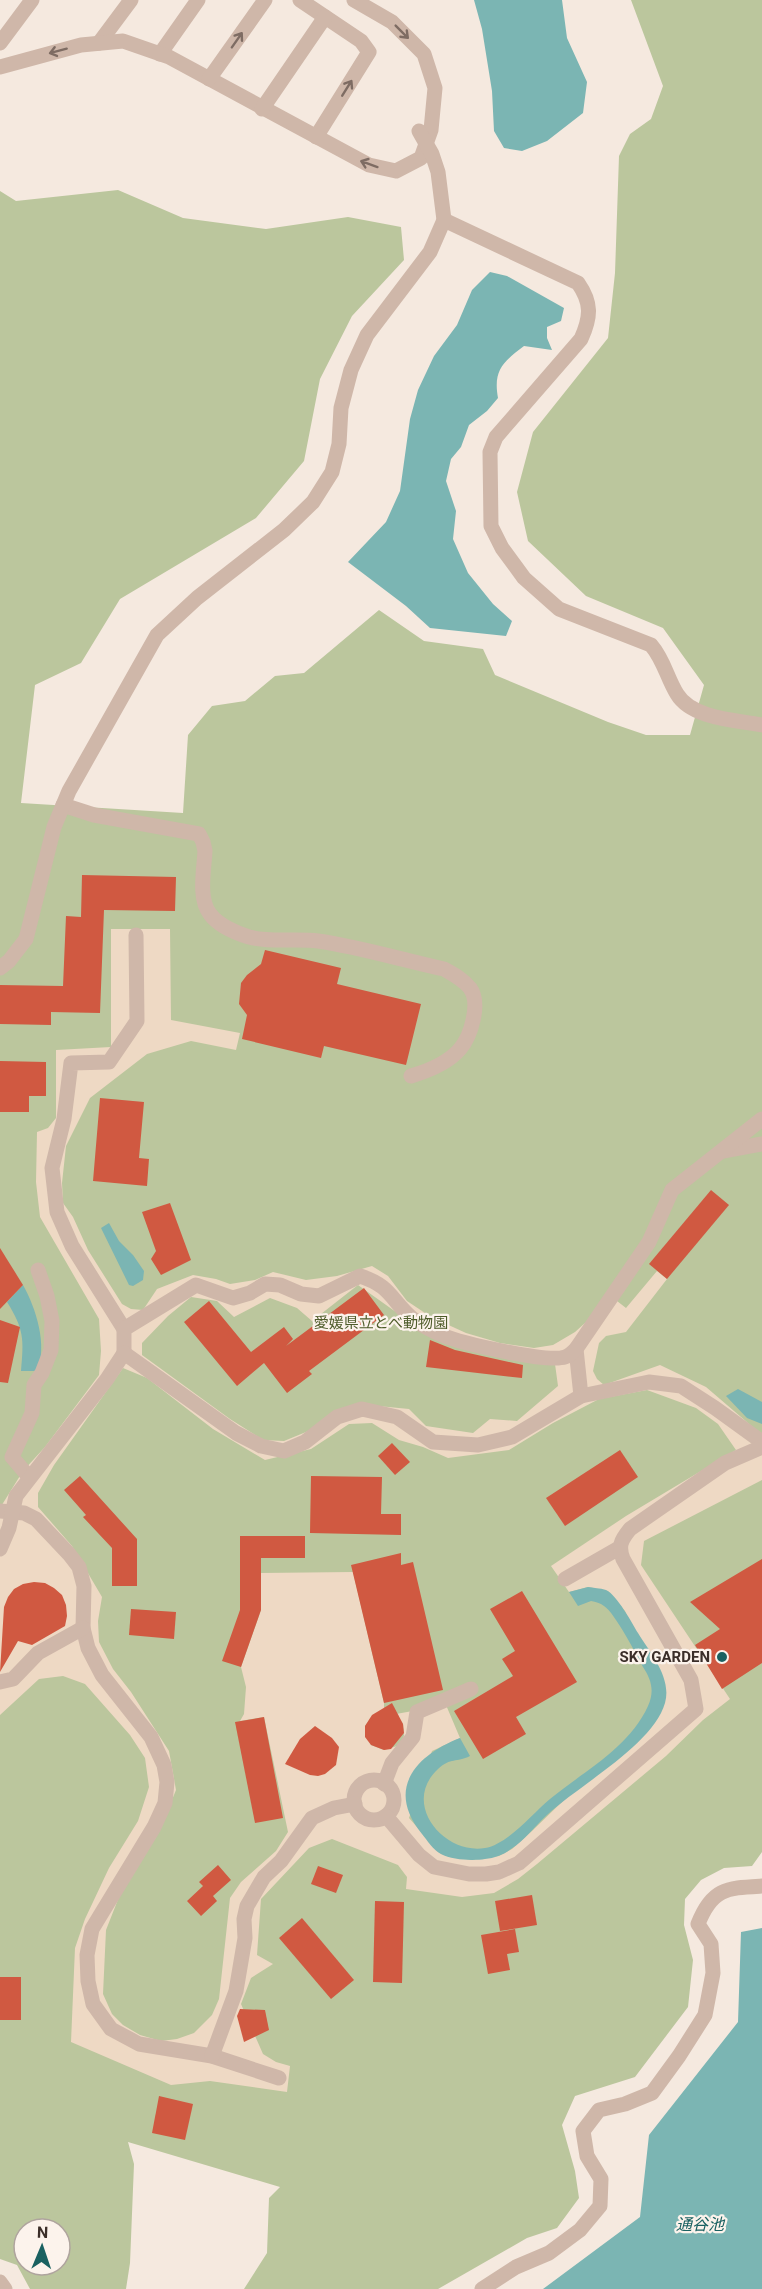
<svg xmlns="http://www.w3.org/2000/svg" width="762" height="2289" viewBox="0 0 762 2289" font-family="Roboto,'Noto Sans JP',sans-serif">
  <rect width="100%" height="100%" fill="#f5e9df"/>
  <!-- green -->
  <path fill="#bbc69d" fill-rule="evenodd" d="M631 0H762V1852L752 1866 724 1868 701 1880 685 1899 684 1925 693 1960 688 2007 635 2077 575 2096 562 2125 575 2171 579 2198 557 2228 527 2238 438 2289H244L267 2253 269 2198 280 2187 128 2142 134 2164 130 2263 126 2289H30L17 2265 0 2259V191L16 201 118 190 183 218 266 229 348 217 401 227 404 260 352 316 320 379 304 461 256 518 120 599 81 663 35 685 21 803 183 813 188 735 212 706 245 701 275 676 304 673 379 610 424 641 483 649 495 675 608 722 646 735H690L704 685 663 628 586 596 528 541 517 492 533 432 608 338 615 273 619 156 630 134 651 119 663 86ZM24 2229H60V2265H24Z"/>
  <!-- plaza -->
  <path fill="#eed9c4" fill-rule="evenodd" d="M111 929H170L171 1020 240 1033 236 1050 191 1041 147 1054 90 1098 66 1146 62 1183 63 1203 73 1217 88 1250 122 1304 131 1309 143 1310 157 1289 193 1275 216 1279 230 1284 255 1280 273 1272 306 1280 337 1276 372 1266 388 1276 407 1301 431 1317 466 1333 500 1343 534 1348 553 1345 575 1332 595 1314 608 1294 626 1308 657 1271 667 1279 626 1332 606 1336 599 1343 593 1371 597 1379 604 1385 660 1365 706 1387 762 1435V1480L644 1541 641 1565 730 1699 703 1720 666 1756 537 1864 518 1879 494 1893 462 1897 406 1889 407 1877 398 1865 332 1839 309 1848 261 1899 257 1955 273 1964 251 1978 241 2004 263 2054 276 2062 290 2066 287 2092 210 2081 171 2085 71 2042 75 1948 85 1919 109 1868 138 1821 149 1787 145 1758 130 1735 85 1684 63 1676 39 1679 0 1715V1508L23 1471 45 1447 99 1375 101 1351 99 1319 40 1217 36 1182 37 1132 48 1128 56 1118V1050L111 1047ZM358 1285 417 1327 555 1364 558 1386 517 1421 490 1419 473 1433 426 1426 409 1409 358 1404 306 1432 284 1441 263 1440 230 1419 142 1355V1343L168 1316 191 1297 217 1301 234 1317 270 1298 297 1308 312 1321ZM123 1368 147 1378 213 1429 265 1460 311 1449 349 1424 372 1423 399 1440 423 1447 448 1458 509 1450 553 1423 599 1399 647 1390 696 1408 718 1424 736 1450 626 1516 551 1566 569 1592 588 1587 608 1591 625 1611 665 1702 532 1831 512 1849 499 1856 471 1860 441 1854 409 1818 432 1751 460 1738 446 1705 396 1714 403 1724 404 1736 401 1742 397 1746 384 1750 371 1745 365 1726 373 1715 384 1711V1703L353 1572 261 1573V1610L241 1667 246 1687 244 1714 240 1721 264 1717 288 1832 276 1851 241 1882 230 1898 219 1999 212 2015 194 2033 177 2039 161 2041 140 2035 123 2025 112 2014 103 1994 106 1930 119 1897 159 1832 176 1790 169 1751 131 1692 113 1669 99 1642 98 1621 102 1597 72 1546 38 1507V1493L54 1465Z"/>
  <!-- water -->
  <g fill="#7bb5b3">
    <path d="M474 0H562L567 38 587 82 583 113 547 141 522 151 504 148 494 131 492 91 482 29Z"/>
    <path d="M490 272 507 276 564 308 561 321 547 327V338L552 350 524 346C503 362 493 370 498 398L487 411 469 425 461 447 451 459 446 481 456 511 453 539 468 573 493 604 512 621 506 636 430 628 406 606 348 562 386 522 400 491 410 419 418 390 434 356 457 325 472 290Z"/>
    <path d="M109 1223 119 1241 133 1255 144 1271 143 1280 133 1286 129 1285 101 1228Z"/>
    <path d="M23 1285C36 1308 48 1346 37 1371H21C24 1339 24 1329 7 1302Z"/>
    <path d="M738 1389 762 1402V1424L747 1418 726 1396Z"/>
    <path d="M588 1587C593 1588 600 1588 606 1590 617 1595 632 1623 638 1633 651 1654 672 1678 665 1703 653 1745 579 1785 547 1815 535 1826 525 1840 511 1849 503 1855 495 1858 485 1859 473 1861 452 1860 441 1854 433 1850 427 1840 422 1834 386 1790 414 1756 460 1738L470 1756C456 1763 451 1757 438 1769 401 1803 443 1855 485 1848 508 1844 532 1814 550 1799 584 1771 629 1748 648 1706 655 1691 651 1679 643 1667 636 1654 615 1613 604 1606 600 1603 596 1602 591 1601L578 1606 569 1592Z"/>
    <path d="M762 1928V2289H543L640 2217 649 2135 738 2022 741 1932Z"/>
  </g>
  <!-- building -->
  <g fill="#d05941">
    <path d="M82 875 176 877 175 911 104 910 100 1013 51 1012V1025L0 1024V985L63 986 66 916 81 917Z"/>
    <path d="M265 950 341 968 337 984 421 1004 406 1065 324 1046 321 1058 242 1039 247 1015 239 1004 241 983 247 975 261 964Z"/>
    <path d="M0 1061 46 1062V1096H29V1112H0Z"/>
    <path d="M100 1098 144 1102 139 1158 149 1159 147 1186 93 1181Z"/>
    <path d="M711 1190 729 1205 667 1279 649 1264Z"/>
    <path d="M170 1203 191 1260 161 1275 151 1259 156 1251 142 1212Z"/>
    <path d="M0 1248 23 1285 0 1309Z"/>
    <path d="M364 1288 384 1315 309 1371 312 1374 287 1393 264 1363 237 1386 184 1322 209 1301 251 1352 284 1327 293 1339 286 1346Z"/>
    <path d="M0 1320 20 1327 8 1383 0 1382Z"/>
    <path d="M430 1340 455 1350 523 1365 522 1378 426 1367Z"/>
    <path d="M392 1443 410 1462 395 1475 378 1456Z"/>
    <path d="M620 1450 638 1477 565 1526 546 1498Z"/>
    <path d="M80 1476 137 1539V1586H112V1548L83 1517 86 1515 64 1490Z"/>
    <path d="M311 1476 382 1477 381 1514H401V1535L310 1533Z"/>
    <path d="M240 1536H305V1558H261V1610L241 1667 222 1661 240 1610Z"/>
    <path d="M401 1553V1565L413 1562 443 1690 384 1703 351 1565Z"/>
    <path d="M762 1559V1663L722 1689 695 1645 720 1629 690 1602Z"/>
    <path d="M34 1582 45 1583 54 1588 62 1595 66 1605 67 1616 65 1626 32 1645 18 1641 0 1672 4 1607 8 1597 14 1589 23 1584Z"/>
    <path d="M522 1591 577 1682 516 1717 526 1734 483 1759 454 1711 513 1676 502 1659 515 1651 490 1609Z"/>
    <path d="M131 1609 176 1612 174 1639 129 1635Z"/>
    <path d="M392 1703 403 1724 404 1733 391 1749 384 1750 371 1745 365 1737V1726L372 1715Z"/>
    <path d="M264 1717 283 1818 255 1823 235 1722Z"/>
    <path d="M315 1726 332 1738 339 1747 336 1765 325 1774 318 1776 310 1775 285 1764 300 1739Z"/>
    <path d="M218 1865 231 1880 213 1896 217 1901 201 1916 187 1901 203 1886 199 1882Z"/>
    <path d="M318 1866 343 1875 336 1893 311 1884Z"/>
    <path d="M532 1895 537 1925 500 1931 495 1901Z"/>
    <path d="M375 1901 404 1902 402 1983 373 1982Z"/>
    <path d="M302 1918 354 1980 331 1999 279 1938Z"/>
    <path d="M515 1929 519 1952 507 1954 510 1970 488 1974 481 1935Z"/>
    <rect x="0" y="1977" width="21" height="43"/>
    <path d="M240 2009 265 2010 269 2030 244 2042 237 2016Z"/>
    <path d="M159 2096 193 2104 185 2140 152 2133Z"/>
  </g>
  <g fill="none" stroke-linecap="round" stroke-linejoin="round">
    <!-- minor -->
    <g stroke="#cfb7a9" stroke-width="15">
      <path d="M300 0 361 41 369 52 316 137"/>
      <path d="M0 43 32 0"/>
      <path d="M99 43 131 0"/>
      <path d="M160 54 198 0"/>
      <path d="M0 67 81 45 123 41 169 57 369 165 396 171 421 158 431 130 435 88 424 54 392 22 354 0"/>
      <path d="M209 79 265 0"/>
      <path d="M262 109 325 17"/>
      <path d="M444 220 578 283C592 303 591 317 581 339L496 437 490 452 491 526 502 548 524 578 559 609 651 645C664 660 667 678 677 694 692 719 737 720 762 725"/>
      <path d="M63 805 94 815 199 834 203 842 205 851C204 870 198 899 210 914 218 925 236 933 249 937 272 943 294 938 318 941 360 947 402 960 444 969 453 974 463 979 470 988 481 1003 471 1036 460 1049 448 1063 428 1071 411 1076"/>
      <path d="M0 968 9 961 26 939 54 827 69 791 157 635 197 598 284 530 313 502 332 472 339 444 341 408 351 370 367 335 430 252 444 220 438 172 432 154 419 131"/>
      <path d="M723 1151 762 1144"/>
      <path d="M124 1329 72 1246 57 1212 52 1168 64 1119 71 1063 109 1062 137 1021 136 935"/>
      <path d="M576 1349 581 1396"/>
      <path d="M124 1353V1329L196 1285 233 1298 250 1293 265 1284 280 1285 301 1294 319 1296 360 1276C392 1286 391 1301 413 1319 421 1325 433 1331 442 1335 460 1343 547 1363 565 1357 568 1356 573 1352 576 1349L649 1242 672 1190 762 1119"/>
      <path d="M29 1477 12 1457 32 1413 34 1385 42 1373 51 1350 52 1321 47 1296 38 1270"/>
      <path d="M0 1511 24 1513 36 1519 69 1554 79 1567 84 1586 83 1628 88 1648 102 1675 151 1737 164 1765 167 1782 165 1803 154 1827 92 1929 87 1955 88 1981 93 2004 111 2029 139 2044 212 2056 279 2078"/>
      <path d="M0 1549 9 1528 16 1496 107 1379 124 1353 236 1433 261 1446 284 1451 305 1442 337 1417 362 1409 397 1417 433 1442 478 1445 512 1437 581 1396 649 1382 681 1386 715 1408 762 1442"/>
      <path d="M565 1579 619 1548"/>
      <path d="M0 1682 13 1679 38 1653 83 1628"/>
      <circle cx="374" cy="1800" r="20"/>
      <path d="M384 1784 392 1763 413 1737 417 1712 471 1689"/>
      <path d="M386 1816 419 1855 434 1867 469 1874H486L499 1872 519 1863 696 1709 691 1680 623 1559C618 1546 621 1540 630 1529L725 1463 762 1447"/>
      <path d="M212 2056 236 1991 245 1938 244 1919 247 1906 254 1894 264 1877 281 1861 312 1818 334 1808 355 1804"/>
      <path d="M0 2282 5 2289"/>
      <path d="M482 2289 516 2267 549 2253 580 2230 600 2206 601 2179 587 2156 583 2131 599 2110 625 2104 652 2093 679 2056 705 2015 713 1973 711 1944 698 1924C712 1888 727 1888 762 1886"/>
    </g>
  </g>
  <!-- one-way arrows -->
  <defs><path id="oneway-shaft" d="M-6 0H5M1.5-3L5.5 0L1.5 3" fill="none" stroke-width="1.6" stroke-linecap="round" stroke-linejoin="round" transform="scale(1.5)"/></defs>
  <g stroke="#7e6c63">
    <use href="#oneway-shaft" transform="translate(402 32) rotate(45)"/>
    <use href="#oneway-shaft" transform="translate(237 40) rotate(-55)"/>
    <use href="#oneway-shaft" transform="translate(58 51) rotate(165)"/>
    <use href="#oneway-shaft" transform="translate(347 88) rotate(-58)"/>
    <use href="#oneway-shaft" transform="translate(369 164) rotate(-160)"/>
  </g>
  <!-- markers -->
  <circle fill="#1a6161" stroke="#fcf3ec" stroke-width="2" cx="722" cy="1657" r="6"/>
  <g text-anchor="middle" stroke-width="4.5" stroke-linejoin="round" paint-order="stroke">
    <!-- park labels -->
    <g font-size="15" fill="#4e5c2a" stroke="#fcf3ec">
      <text x="381" y="1328">愛媛県立とべ動物園</text>
    </g>
    <!-- poi labels -->
    <g font-size="15" font-weight="bold" fill="#3b2e29" stroke="#fcf3ec" text-anchor="end">
      <text x="710" y="1662">SKY GARDEN</text>
    </g>
    <!-- water labels -->
    <g font-size="16" font-style="italic" fill="#1a6161" stroke="#fcf3ec">
      <text x="700" y="2230">通谷池</text>
    </g>
  </g>
  <!-- north arrow -->
  <g transform="translate(42 2247) rotate(2)"><circle r="28" fill="#fcf3ec" stroke="#afa49e" stroke-width="1.5"/>
  <path d="M0-4.5L10 22L0 15L-10 22Z" fill="#1a6161"/>
  <text y="-9" font-size="16" font-weight="bold" text-anchor="middle" fill="#3b2e29">N</text>
  </g>
</svg>
